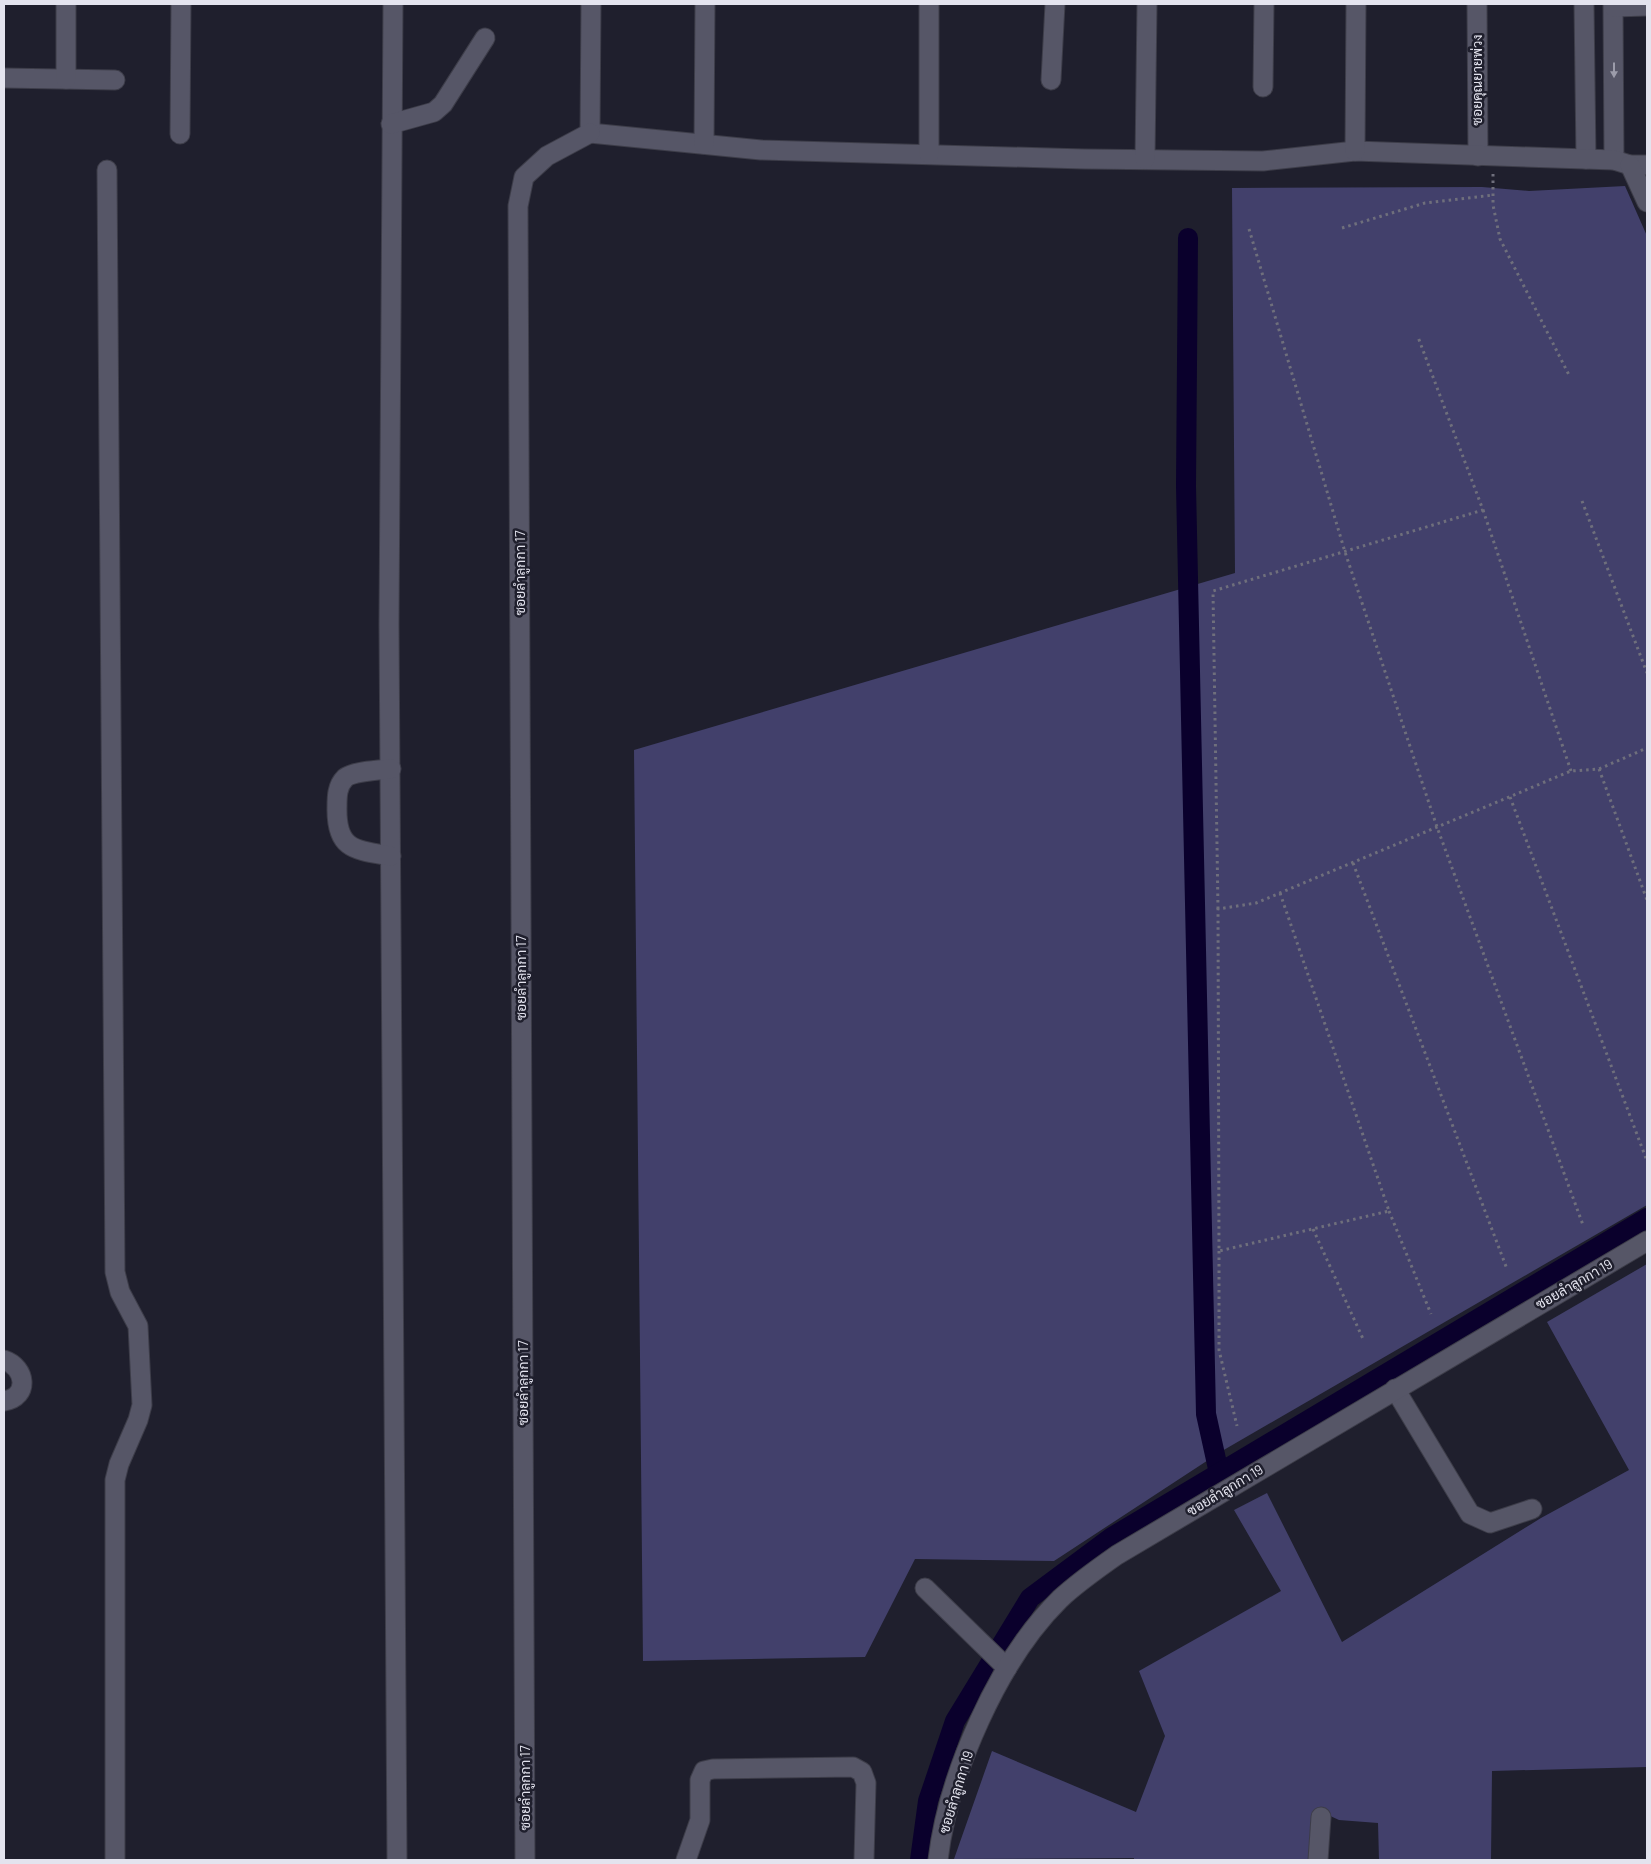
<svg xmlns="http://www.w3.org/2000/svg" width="1651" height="1864" viewBox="0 0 1651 1864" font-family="Barlow,Sarabun,sans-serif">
  <rect width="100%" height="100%" fill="#1f1f2d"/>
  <!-- green -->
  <g fill="#42406b">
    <path d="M1625 186 1647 236V1205L1222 1451 1054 1561 915 1559 865 1657 643 1661 634 750 1235 573 1232 188 1482 187 1529 191Z"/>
    <path d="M1647 1264V1767L1492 1771 1491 1860H1379L1378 1823 1339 1820 1326 1814 1311 1860H1134V1858L954 1859 992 1751 1136 1812 1165 1736 1139 1671 1281 1591 1234 1510 1267 1493 1342 1642 1541 1518 1629 1470 1547 1322Z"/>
  </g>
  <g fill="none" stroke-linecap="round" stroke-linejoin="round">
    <!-- canal -->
    <g stroke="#0a002c" stroke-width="20">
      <path d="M1188 238 1186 486 1206 1414 1219 1473"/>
      <path d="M920 1860 928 1801 955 1721 1030 1598 1112 1537 1647 1218"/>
    </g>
    <!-- minor casing -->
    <g stroke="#3d3d49" stroke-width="21">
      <g id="minor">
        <path d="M393 4 389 624 397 1860"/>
        <path d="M1477 4 1478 156"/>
        <path d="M1584 4 1586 159"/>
        <path d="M1613 4 1614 160"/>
        <path d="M1614 7 1647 6"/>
        <path d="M4 78 115 80"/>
        <path d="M66 79V4"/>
        <path d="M1051 80 1055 4"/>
        <path d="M1263 87 1264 4"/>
        <path d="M391 124 434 112 443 104 485 38"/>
        <path d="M590 133 761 150 1084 159 1263 161 1355 151 1614 160 1630 165H1647"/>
        <path d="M590 133 591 4"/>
        <path d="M180 134 181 4"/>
        <path d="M704 144 705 4"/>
        <path d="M1355 151 1356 4"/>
        <path d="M929 154V4"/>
        <path d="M1145 159 1147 4"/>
        <path d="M1630 165 1647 202"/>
        <path d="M107 170 115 1272 120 1292 138 1326 142 1405 138 1420 119 1464 115 1480V1860"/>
        <path d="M391 769C380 770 353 771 345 778 337 786 337 797 337 807 336 850 355 850 391 856"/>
        <path d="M4 1360C26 1367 30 1397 4 1401"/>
        <path d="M1395 1389 1470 1514 1490 1523 1532 1509"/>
        <path d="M925 1588 1007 1668"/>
        <path d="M525 1860 518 206 524 177 547 156 590 133"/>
        <path d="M686 1860 700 1820V1780L704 1771 713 1769 853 1767 862 1772 866 1783 864 1860"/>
        <path d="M938 1860C948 1775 998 1660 1060 1599 1077 1583 1097 1569 1117 1555L1647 1241"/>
        <path d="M1318 1860 1321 1817"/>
      </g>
    </g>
    <!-- path -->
    <g stroke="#6f6f7c" stroke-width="3" stroke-dasharray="2.5 4" stroke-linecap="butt">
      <path d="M1493 174V205L1500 239 1570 377"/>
      <path d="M1342 228 1425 203 1493 195"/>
      <path d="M1249 229 1345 552 1437 827 1583 1225"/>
      <path d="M1582 501 1647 673"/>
      <path d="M1483 510 1571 771"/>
      <path d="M1599 769 1647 900"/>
      <path d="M1510 797 1647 1161"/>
      <path d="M1353 863 1507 1269"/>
      <path d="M1280 893 1389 1211 1219 1251 1218 909 1256 903 1571 771 1599 769 1647 748"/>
      <path d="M1218 909 1213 591 1483 510 1418 337"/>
      <path d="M1389 1211 1431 1314"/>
      <path d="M1313 1229 1364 1341"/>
      <path d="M1219 1251V1350L1237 1426"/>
    </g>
    <!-- minor -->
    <use href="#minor" stroke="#565667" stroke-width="19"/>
  </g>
  <!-- one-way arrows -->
  <defs><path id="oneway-solid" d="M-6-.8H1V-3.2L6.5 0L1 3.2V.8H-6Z" transform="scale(1.25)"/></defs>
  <use fill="#9c9caa" href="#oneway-solid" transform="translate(1614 70) rotate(90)"/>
  <g text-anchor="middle" stroke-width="5" stroke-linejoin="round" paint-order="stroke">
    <!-- street labels -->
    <g font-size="14" fill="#e3e3ee" stroke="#1f1f2d">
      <text transform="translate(1477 80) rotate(-90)" y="5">ซอยคุณยายพ่วง</text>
      <text transform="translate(520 573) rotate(-90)" y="5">ซอยลำลูกกา 17</text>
      <text transform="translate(521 978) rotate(-90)" y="5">ซอยลำลูกกา 17</text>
      <text transform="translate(1574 1284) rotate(-30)" y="5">ซอยลำลูกกา 19</text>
      <text transform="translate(523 1383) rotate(-90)" y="5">ซอยลำลูกกา 17</text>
      <text transform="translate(1225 1490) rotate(-31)" y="5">ซอยลำลูกกา 19</text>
      <text transform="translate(525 1788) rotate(-90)" y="5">ซอยลำลูกกา 17</text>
      <text transform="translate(956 1792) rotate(-73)" y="5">ซอยลำลูกกา 19</text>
    </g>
  </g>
  <!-- border -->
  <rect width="1651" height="1864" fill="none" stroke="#e3e3ee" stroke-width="10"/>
</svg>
